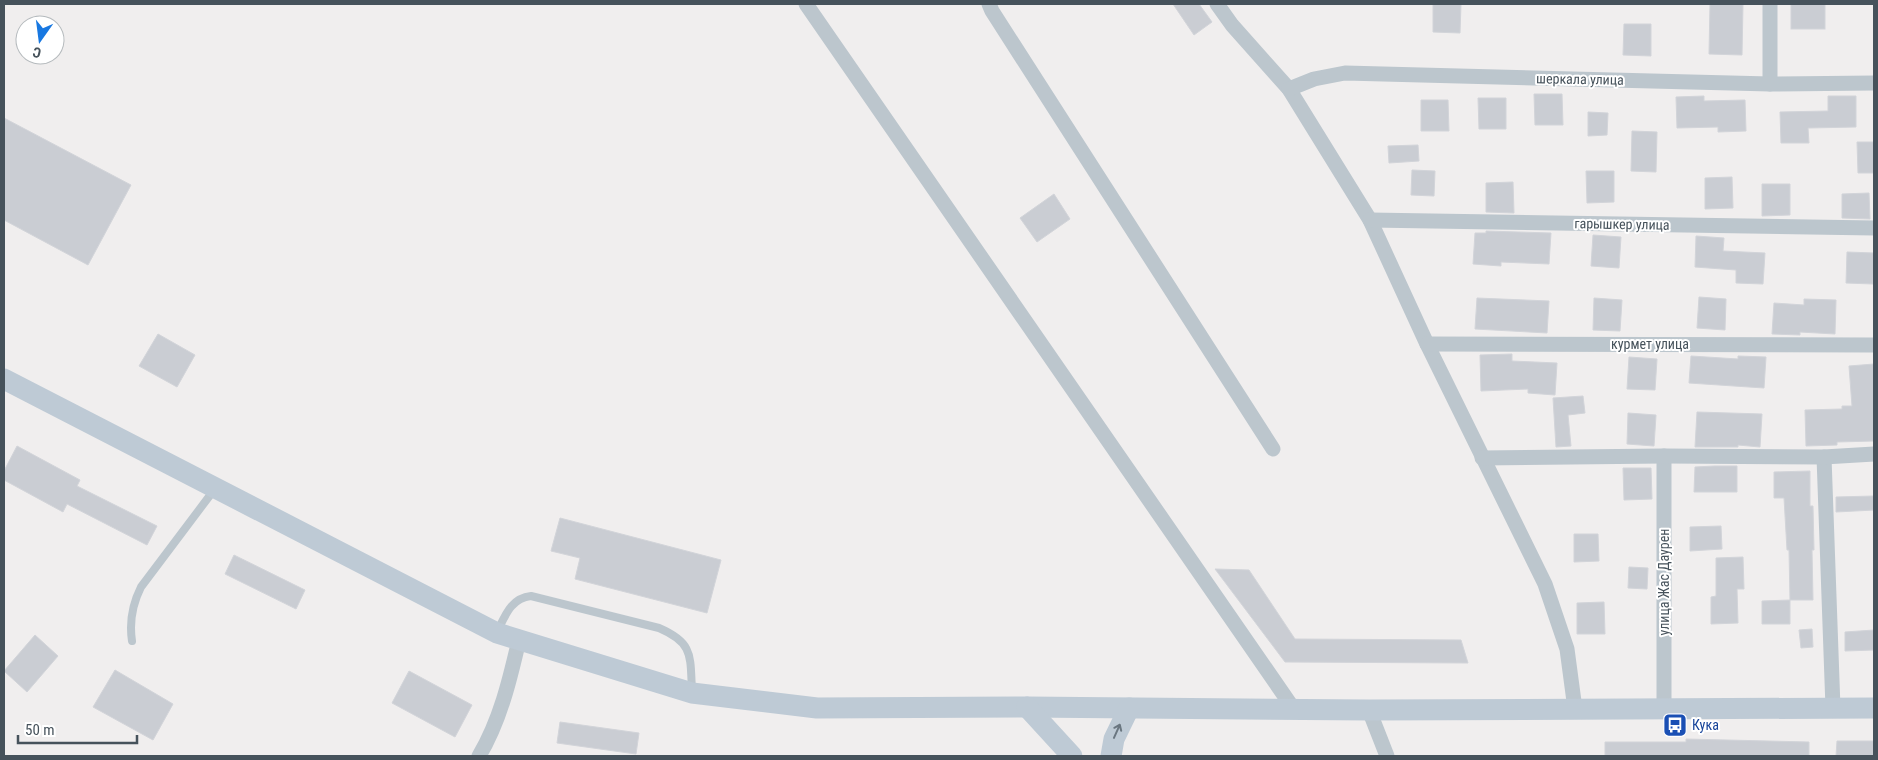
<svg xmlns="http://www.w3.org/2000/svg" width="1878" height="760" viewBox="0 0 1878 760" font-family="'Roboto Condensed',sans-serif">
  <rect width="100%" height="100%" fill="#f0eeee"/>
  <!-- building -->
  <g fill="#cacdd3" stroke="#d2d4d9">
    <path d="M1173 4H1199L1212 22 1194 35Z"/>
    <path d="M1433 4H1461L1460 33 1433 32Z"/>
    <path d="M1710 4H1743L1742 55 1709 54Z"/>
    <rect x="1791" y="4" width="34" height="25"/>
    <path d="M1624 24H1651V56L1623 55Z"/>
    <path d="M1534 94H1562L1563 125H1535Z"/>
    <path d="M1704 96V101L1745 100 1746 131 1718 132V127L1677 128 1676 97Z"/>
    <path d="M1828 96H1856V127L1808 128 1809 143H1781L1780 112 1828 111Z"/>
    <path d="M1478 98H1506V129H1479Z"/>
    <path d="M1421 100H1448L1449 131H1421Z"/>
    <path d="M1588 112 1608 113 1607 135 1588 136Z"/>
    <path d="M4 118 131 185 88 265 4 220Z"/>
    <path d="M1632 131 1657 132 1656 172 1631 171Z"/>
    <path d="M1857 142H1874V173H1858Z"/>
    <path d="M1418 145 1419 161 1389 163 1388 146Z"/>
    <path d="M1412 170 1435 171 1434 196 1411 195Z"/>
    <path d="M1586 171H1614V202L1587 203Z"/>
    <path d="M1732 177 1733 208 1705 209V178Z"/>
    <path d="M1513 182 1514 213 1486 212V183Z"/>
    <path d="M1762 184H1790V215L1762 216Z"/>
    <path d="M1869 193 1870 219 1842 218V194Z"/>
    <path d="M1054 194 1070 219 1037 242 1020 218Z"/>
    <path d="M1486 231 1551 233 1549 264 1501 262V266L1473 264 1475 233H1486Z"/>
    <path d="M1593 235 1621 237 1619 268 1591 266Z"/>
    <path d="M1696 236 1724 238 1723 251 1765 253 1763 284 1736 283V270L1695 267Z"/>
    <path d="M1847 252 1874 253 1873 284 1846 283Z"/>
    <path d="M1699 297 1726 299 1725 330 1697 328Z"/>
    <path d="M1477 298 1549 301 1547 333 1475 329Z"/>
    <path d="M1594 298 1622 300 1620 331 1593 330Z"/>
    <path d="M1804 299 1836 300 1835 334 1800 332V335L1772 334 1774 303 1804 305Z"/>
    <path d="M158 334 195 355 177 387 139 366Z"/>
    <path d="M1512 354V361L1557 363 1555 395 1528 393V389L1481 391 1480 355Z"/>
    <path d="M1691 356 1738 359V356L1766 357 1764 388 1689 383Z"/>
    <path d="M1629 357 1657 359 1655 390 1627 389Z"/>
    <path d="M1874 364V441L1837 442V445L1806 446 1805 410 1842 409V406H1852L1849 366Z"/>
    <path d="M1583 396 1585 413 1568 415 1571 446 1556 447 1553 398Z"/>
    <path d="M1697 412 1762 414 1760 447 1738 445V447H1695Z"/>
    <path d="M1628 413 1656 415 1654 446 1627 444Z"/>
    <path d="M17 446 80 480 77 486 157 526 147 545 67 504 63 512 4 480V471Z"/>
    <path d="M1715 466H1737V492H1694L1695 467Z"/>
    <path d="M1623 468H1651L1652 499 1624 500Z"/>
    <path d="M1810 471V506H1813L1814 550H1812L1813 600H1790L1789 550H1787L1784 498H1774V472Z"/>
    <path d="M1874 496V510L1836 512V497Z"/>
    <path d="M560 518 721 560 707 613 575 579 580 558 551 551Z"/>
    <path d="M1721 526 1722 549 1690 551V527Z"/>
    <path d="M1574 534H1598L1599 561 1574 562Z"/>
    <path d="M234 555 305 590 296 609 225 574Z"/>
    <path d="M1743 557 1744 589H1737L1738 623 1711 624V597L1716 596V558Z"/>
    <path d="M1629 567 1648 568 1647 589 1628 588Z"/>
    <path d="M1215 569 1249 570 1295 639 1461 640 1468 663 1285 662Z"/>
    <path d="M1790 600V624H1762V601Z"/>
    <path d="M1604 602 1605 634H1577V603Z"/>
    <path d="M1812 629 1813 647 1801 648 1799 630Z"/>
    <path d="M1874 630V650L1845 651V632Z"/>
    <path d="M35 635 58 656 27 692 4 671Z"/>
    <path d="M115 670 173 704 153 740 93 707Z"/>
    <path d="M409 671 472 705 455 737 392 703Z"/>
    <path d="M560 722 639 733 636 754 557 743Z"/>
    <path d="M1686 739 1809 742V756H1605V742H1686Z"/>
    <path d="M1837 741H1874V756H1836Z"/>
  </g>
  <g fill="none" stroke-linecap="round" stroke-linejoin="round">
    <!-- service -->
    <g stroke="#bcc6cd" stroke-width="8">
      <path d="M497 632C505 616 511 598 531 596L659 628C694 643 690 656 692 691"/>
      <path d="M132 641C129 621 132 605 141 587L214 490"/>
    </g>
    <!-- minor -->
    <g stroke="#bcc6cd" stroke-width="15">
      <path d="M806 4 1293 708"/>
      <path d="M989 4 992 11 1273 449"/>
      <path d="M1217 4 1232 25 1289 89 1370 220 1427 344 1545 584 1567 649 1575 709"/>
      <path d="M1770 84V4"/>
      <path d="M1289 89 1314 79 1345 73 1770 84 1874 83"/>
      <path d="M1370 220 1874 228"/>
      <path d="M1427 344 1874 345"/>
      <path d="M1664 456V709"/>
      <path d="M1824 457 1833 708"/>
      <path d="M1482 458 1664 456 1824 457 1874 454"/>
      <path d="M1369 710 1387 756"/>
      <path d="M479 756C500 721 510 679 519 640"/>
    </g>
    <!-- secondary -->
    <g stroke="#becad5" stroke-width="21">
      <path d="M4 379 497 633 692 693 817 708 1027 707 1369 710 1874 708"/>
      <path d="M1027 707 1072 756"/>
      <path d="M1111 756 1114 739 1129 708"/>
    </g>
  </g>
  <!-- one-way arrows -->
  <defs><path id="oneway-shaft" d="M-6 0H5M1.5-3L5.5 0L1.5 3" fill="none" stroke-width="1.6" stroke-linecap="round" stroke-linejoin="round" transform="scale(1.25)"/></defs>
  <use stroke="#6a7680" href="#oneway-shaft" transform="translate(1117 731) rotate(-66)"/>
  <!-- icons -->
  <defs>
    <g id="bus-square" transform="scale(1.25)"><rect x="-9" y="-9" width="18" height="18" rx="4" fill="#1a4fb4" stroke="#fff"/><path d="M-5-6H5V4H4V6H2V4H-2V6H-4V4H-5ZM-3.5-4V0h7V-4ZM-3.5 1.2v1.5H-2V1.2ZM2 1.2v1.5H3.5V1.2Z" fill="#fff"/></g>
  </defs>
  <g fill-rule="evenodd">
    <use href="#bus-square" x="1675" y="725"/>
  </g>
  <g text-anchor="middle" stroke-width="4" stroke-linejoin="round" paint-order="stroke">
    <!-- street labels -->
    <g font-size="14" fill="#46525b" stroke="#fff">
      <text transform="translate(1580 79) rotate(1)" y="5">шеркала улица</text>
      <text transform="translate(1622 224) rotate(1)" y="5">гарышкер улица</text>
      <text x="1650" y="349">курмет улица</text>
      <text transform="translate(1664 582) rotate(-90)" y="5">улица Жас Даурен</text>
    </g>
    <!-- transit labels -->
    <g font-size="14" fill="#164399" stroke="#fff" text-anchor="start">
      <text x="1692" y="730">Кука</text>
    </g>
  </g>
  <!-- border -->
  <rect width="1878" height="760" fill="none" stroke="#46525b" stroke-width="10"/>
  <!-- north arrow -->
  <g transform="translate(40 40) rotate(194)"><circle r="24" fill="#ffffff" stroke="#b5babd"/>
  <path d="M0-4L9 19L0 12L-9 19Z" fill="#1878e1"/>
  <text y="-8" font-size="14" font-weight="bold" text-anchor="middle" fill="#46525b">С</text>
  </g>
  <!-- scale -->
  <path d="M18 735v8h119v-8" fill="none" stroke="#46525b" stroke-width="2.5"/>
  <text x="25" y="735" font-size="15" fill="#46525b" stroke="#ffffff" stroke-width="4" paint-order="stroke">50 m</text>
</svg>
